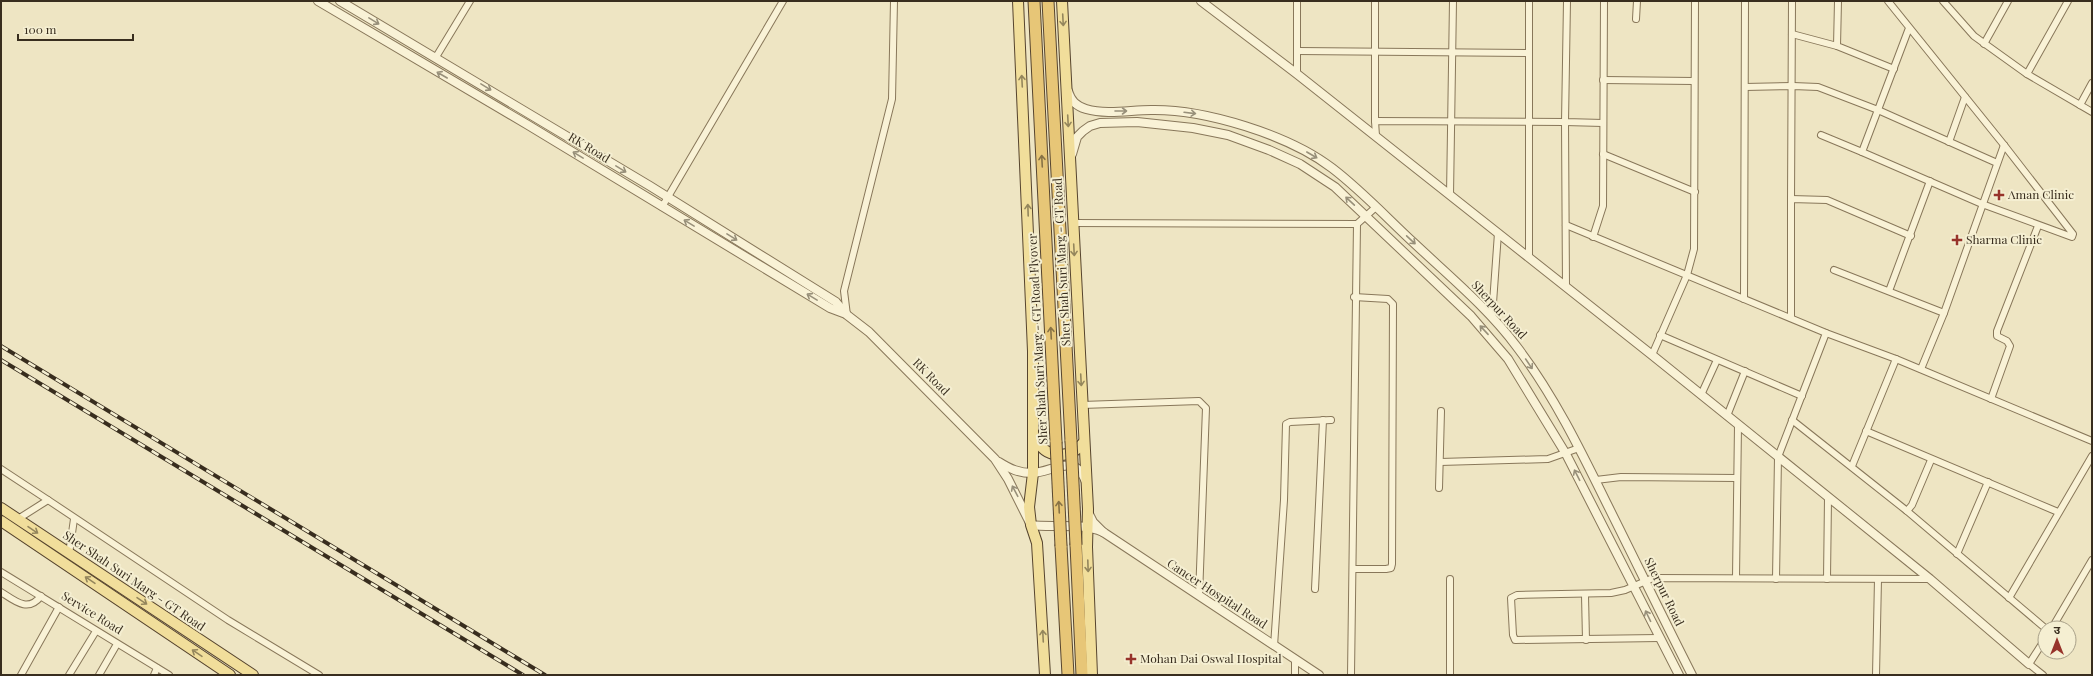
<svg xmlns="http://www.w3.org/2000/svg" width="2093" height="676" viewBox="0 0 2093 676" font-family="'Playfair Display','Noto Sans Devanagari',serif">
  <rect width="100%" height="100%" fill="#eee5c3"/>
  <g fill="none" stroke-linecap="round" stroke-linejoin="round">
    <!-- minor casing -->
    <g stroke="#88775a" stroke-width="8">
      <g id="minor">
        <path d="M1375 1V121"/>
        <path d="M1529 1V258"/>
        <path d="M1567 1 1565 122 1603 123"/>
        <path d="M1838 1 1837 46 1894 69"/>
        <path d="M1888 1 2004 145 2073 234 2072 237 1982 204 1862 152 1909 28"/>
        <path d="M1943 1 1974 36 2027 74"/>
        <path d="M2068 1 2027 74 2092 112"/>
        <path d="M1636 19 1637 1"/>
        <path d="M1792 34 1837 46"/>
        <path d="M1984 44 2008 1"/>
        <path d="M1298 51 1529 53"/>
        <path d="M436 57 470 1"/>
        <path d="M1297 74V1"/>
        <path d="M1603 80 1694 81"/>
        <path d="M1745 87 1793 86 1818 87 1878 110 1997 163"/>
        <path d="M2080 105 2092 83"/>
        <path d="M1821 135 1862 152"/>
        <path d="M1376 136 1375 121 1565 122 1566 287"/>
        <path d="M1949 142 1965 97"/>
        <path d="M1603 154 1695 192"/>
        <path d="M1450 195 1453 1"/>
        <path d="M1791 199 1792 1"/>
        <path d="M662 207 783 1"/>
        <path d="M1073 223 1357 224 1376 207"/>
        <path d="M1566 225 1826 333 1896 359 2092 441"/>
        <path d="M1593 237 1603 206 1604 1"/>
        <path d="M1834 270 1944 313"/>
        <path d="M1889 291 1930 181"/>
        <path d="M1744 299 1745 1"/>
        <path d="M847 315 844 291 892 99 894 1"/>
        <path d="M1492 317 1498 233"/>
        <path d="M1791 318V199L1827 200 1911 236"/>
        <path d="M1660 335 1802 396"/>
        <path d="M1652 355 1687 275 1694 249 1695 1"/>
        <path d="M1921 369 1944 313 2004 145"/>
        <path d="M1701 395 1717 360"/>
        <path d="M1991 399 2010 346 2007 341 1997 336V331L2038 226"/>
        <path d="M1082 405 1199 401 1206 408 1199 596"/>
        <path d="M1727 416 1745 371"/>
        <path d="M1792 420 1907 511 2045 628"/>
        <path d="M1866 431 2058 512"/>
        <path d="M1440 462 1548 459 1579 448"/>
        <path d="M1852 466 1896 359"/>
        <path d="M1 469 48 500 18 519"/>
        <path d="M1596 480 1621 477 1737 478"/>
        <path d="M1439 488 1441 411"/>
        <path d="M48 500 228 620 319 675"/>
        <path d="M1907 511 1912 505 1931 460"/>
        <path d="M69 554 74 519"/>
        <path d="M1957 554 1988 482"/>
        <path d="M1353 569H1386L1391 568 1392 564 1393 304 1388 299 1354 297"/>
        <path d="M1 572 169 675"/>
        <path d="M1736 578 1738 425"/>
        <path d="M1450 579V675"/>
        <path d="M1776 579 1778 457 1826 333"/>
        <path d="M1827 579 1828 498"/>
        <path d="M1315 589 1323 420"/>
        <path d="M1 592C15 601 28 613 41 596"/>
        <path d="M1585 595 1586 640"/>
        <path d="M2009 598 2092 456"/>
        <path d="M2052 628 2092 560"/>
        <path d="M1659 638 1515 640 1513 635 1511 598 1517 595 1611 593 1625 590 1653 578 1930 579"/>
        <path d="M1274 646 1284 500 1286 424 1290 422 1331 420"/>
        <path d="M1295 659V675"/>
        <path d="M21 675 59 607"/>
        <path d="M69 675 96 631"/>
        <path d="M99 675 117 644"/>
        <path d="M154 675 157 668"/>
        <path d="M1351 675 1357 224"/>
        <path d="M1876 675 1878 579"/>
        <path d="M2043 675 2029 664 2045 639"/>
      </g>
    </g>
    <!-- tertiary casing -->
    <g stroke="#88775a" stroke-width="10">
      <g id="tertiary">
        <path d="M318 1 528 125 830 308 846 314"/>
        <path d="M340 1 650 186 836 302 847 315 869 332 995 459 1008 479 1031 525C1055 528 1081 522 1103 532"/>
        <path d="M1201 1 1297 74 1652 355 1930 579 2029 664"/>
        <path d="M1068 91C1071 101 1076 106 1086 109 1107 115 1130 110 1151 110 1205 109 1289 135 1332 168 1361 190 1387 218 1414 243 1449 276 1488 308 1517 347 1553 394 1580 449 1606 502 1635 560 1663 618 1692 675"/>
        <path d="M1072 154 1077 137 1083 131 1090 126 1100 123 1137 122 1193 128 1228 135 1269 150 1300 164 1335 187 1471 316 1508 359 1566 454 1679 675"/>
        <path d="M999 462C1010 469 1019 473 1032 473 1052 473 1075 451 1086 482"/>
        <path d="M1088 512 1093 522 1103 532 1319 675"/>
      </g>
    </g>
    <!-- primary casing -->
    <g stroke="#56442e" stroke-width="12">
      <g id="primary">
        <path d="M1018 1 1033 351V473L1029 507 1031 525 1037 543 1045 675"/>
        <path d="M1062 1 1088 509 1087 547 1092 675"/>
        <path d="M1035 437C1045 459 1069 461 1084 442"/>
        <path d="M1 508 253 675"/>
        <path d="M1 521 230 675"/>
      </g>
    </g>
    <!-- trunk casing -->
    <g stroke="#56442e" stroke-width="13">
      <g id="trunk">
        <path d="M1034 1 1056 442"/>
        <path d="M1048 1 1071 441"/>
        <path d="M1076 545 1082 675"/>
        <path d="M1061 546 1068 675"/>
      </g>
    </g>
    <!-- minor -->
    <use href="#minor" stroke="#f9f2d6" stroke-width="6"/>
    <!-- tertiary -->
    <use href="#tertiary" stroke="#f9f2d6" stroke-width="8"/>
    <!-- primary -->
    <use href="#primary" stroke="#f1de9b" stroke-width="10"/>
    <!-- trunk -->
    <use href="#trunk" stroke="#e7c677" stroke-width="11"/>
    <!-- rail casing -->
    <g stroke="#382d1e" stroke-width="4">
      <g id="rail">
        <path d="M1 346 545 675"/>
        <path d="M1 360 523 675"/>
      </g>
    </g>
    <!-- rail -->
    <use href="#rail" stroke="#f5efd2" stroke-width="2.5" stroke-dasharray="8" stroke-linecap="butt"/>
    <!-- trunk-bridge casing -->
    <g stroke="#56442e" stroke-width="13" stroke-linecap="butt">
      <g id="trunk-bridge">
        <path d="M1071 441 1076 545"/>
        <path d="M1056 442 1061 546"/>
      </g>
    </g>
    <!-- trunk-bridge -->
    <use href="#trunk-bridge" stroke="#e7c677" stroke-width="11"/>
  </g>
  <!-- one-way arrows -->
  <defs><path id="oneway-shaft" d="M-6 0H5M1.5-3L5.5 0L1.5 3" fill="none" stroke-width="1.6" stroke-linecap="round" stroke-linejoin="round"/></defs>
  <g stroke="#94865c">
    <use href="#oneway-shaft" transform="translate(1063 20) rotate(87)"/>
    <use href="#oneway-shaft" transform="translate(1022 81) rotate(-93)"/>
    <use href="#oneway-shaft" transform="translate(1068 121) rotate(87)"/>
    <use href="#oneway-shaft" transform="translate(1028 210) rotate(-92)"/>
    <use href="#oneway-shaft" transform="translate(1074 250) rotate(87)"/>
    <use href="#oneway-shaft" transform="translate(1081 380) rotate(87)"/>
    <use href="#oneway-shaft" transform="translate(33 530) rotate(34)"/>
    <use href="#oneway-shaft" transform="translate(1088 566) rotate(88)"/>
    <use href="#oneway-shaft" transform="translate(90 580) rotate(-146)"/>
    <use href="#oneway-shaft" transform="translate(142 601) rotate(34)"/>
    <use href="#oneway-shaft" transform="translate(1043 636) rotate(-93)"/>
    <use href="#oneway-shaft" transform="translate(197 653) rotate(-146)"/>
  </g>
  <g stroke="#98907a">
    <use href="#oneway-shaft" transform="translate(374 21) rotate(31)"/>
    <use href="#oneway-shaft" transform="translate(442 75) rotate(-150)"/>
    <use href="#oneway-shaft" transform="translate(486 87) rotate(31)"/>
    <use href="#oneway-shaft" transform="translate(1121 111)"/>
    <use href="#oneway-shaft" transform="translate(1190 113) rotate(7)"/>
    <use href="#oneway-shaft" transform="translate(578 155) rotate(-149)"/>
    <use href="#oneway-shaft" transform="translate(1312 155) rotate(30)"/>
    <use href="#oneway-shaft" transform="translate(621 169) rotate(31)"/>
    <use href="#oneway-shaft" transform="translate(1350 201) rotate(-137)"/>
    <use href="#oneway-shaft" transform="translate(689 223) rotate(-149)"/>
    <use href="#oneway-shaft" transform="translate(732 237) rotate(32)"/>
    <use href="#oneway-shaft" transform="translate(1411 240) rotate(43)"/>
    <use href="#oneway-shaft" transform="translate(812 297) rotate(-149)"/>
    <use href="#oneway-shaft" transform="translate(1484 330) rotate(-133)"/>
    <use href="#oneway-shaft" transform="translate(1529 364) rotate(56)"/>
    <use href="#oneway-shaft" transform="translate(1577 475) rotate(-117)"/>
    <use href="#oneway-shaft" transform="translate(1015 491) rotate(-118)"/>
    <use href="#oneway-shaft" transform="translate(1648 616) rotate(-116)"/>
  </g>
  <g stroke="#877246">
    <use href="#oneway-shaft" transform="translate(1042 161) rotate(-93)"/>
    <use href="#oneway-shaft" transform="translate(1051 333) rotate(-93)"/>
    <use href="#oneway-shaft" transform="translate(1059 507) rotate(-93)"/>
  </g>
  <!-- markers -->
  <g fill="#97332a" stroke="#f5efd2" stroke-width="1.5">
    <path d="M1997 189h4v4h4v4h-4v4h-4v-4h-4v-4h4z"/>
    <path d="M1955 234h4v4h4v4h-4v4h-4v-4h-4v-4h4z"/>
    <path d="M1129 653h4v4h4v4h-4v4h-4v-4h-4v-4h4z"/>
  </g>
  <g text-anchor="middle" stroke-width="4" stroke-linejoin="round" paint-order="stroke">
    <!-- street labels -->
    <g font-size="12" fill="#382d1e" stroke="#f5efd2">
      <text transform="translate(589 148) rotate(31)" y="4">RK Road</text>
      <text transform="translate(1062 262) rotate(-93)" y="4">Sher Shah Suri Marg - GT Road</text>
      <text transform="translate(1499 310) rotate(47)" y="4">Sherpur Road</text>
      <text transform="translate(1038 339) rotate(-93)" y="4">Sher Shah Suri Marg - GT Road Flyover</text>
      <text transform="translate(931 377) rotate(45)" y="4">RK Road</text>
      <text transform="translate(134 581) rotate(34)" y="4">Sher Shah Suri Marg - GT Road</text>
      <text transform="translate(1664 592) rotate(64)" y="4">Sherpur Road</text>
      <text transform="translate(1217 594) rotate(33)" y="4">Cancer Hospital Road</text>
      <text transform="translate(92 613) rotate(32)" y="4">Service Road</text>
    </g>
    <!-- poi labels -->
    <g font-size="12" fill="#382d1e" stroke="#f5efd2" text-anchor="start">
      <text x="2008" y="199">Aman Clinic</text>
      <text x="1966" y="244">Sharma Clinic</text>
      <text x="1140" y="663">Mohan Dai Oswal Hospital</text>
    </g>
  </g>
  <!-- border -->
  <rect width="2093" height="676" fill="none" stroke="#382d1e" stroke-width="4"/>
  <!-- north arrow -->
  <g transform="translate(2057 640)"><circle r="19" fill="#f5efd2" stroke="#a9a18a"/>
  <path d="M0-3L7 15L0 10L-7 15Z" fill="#97332a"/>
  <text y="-6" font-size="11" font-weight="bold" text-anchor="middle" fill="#382d1e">उ</text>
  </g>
  <!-- scale -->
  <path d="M18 34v6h115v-6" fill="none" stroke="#382d1e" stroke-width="2"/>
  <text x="24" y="34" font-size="12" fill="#382d1e" stroke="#f5efd2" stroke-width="3" paint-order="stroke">100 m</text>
</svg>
